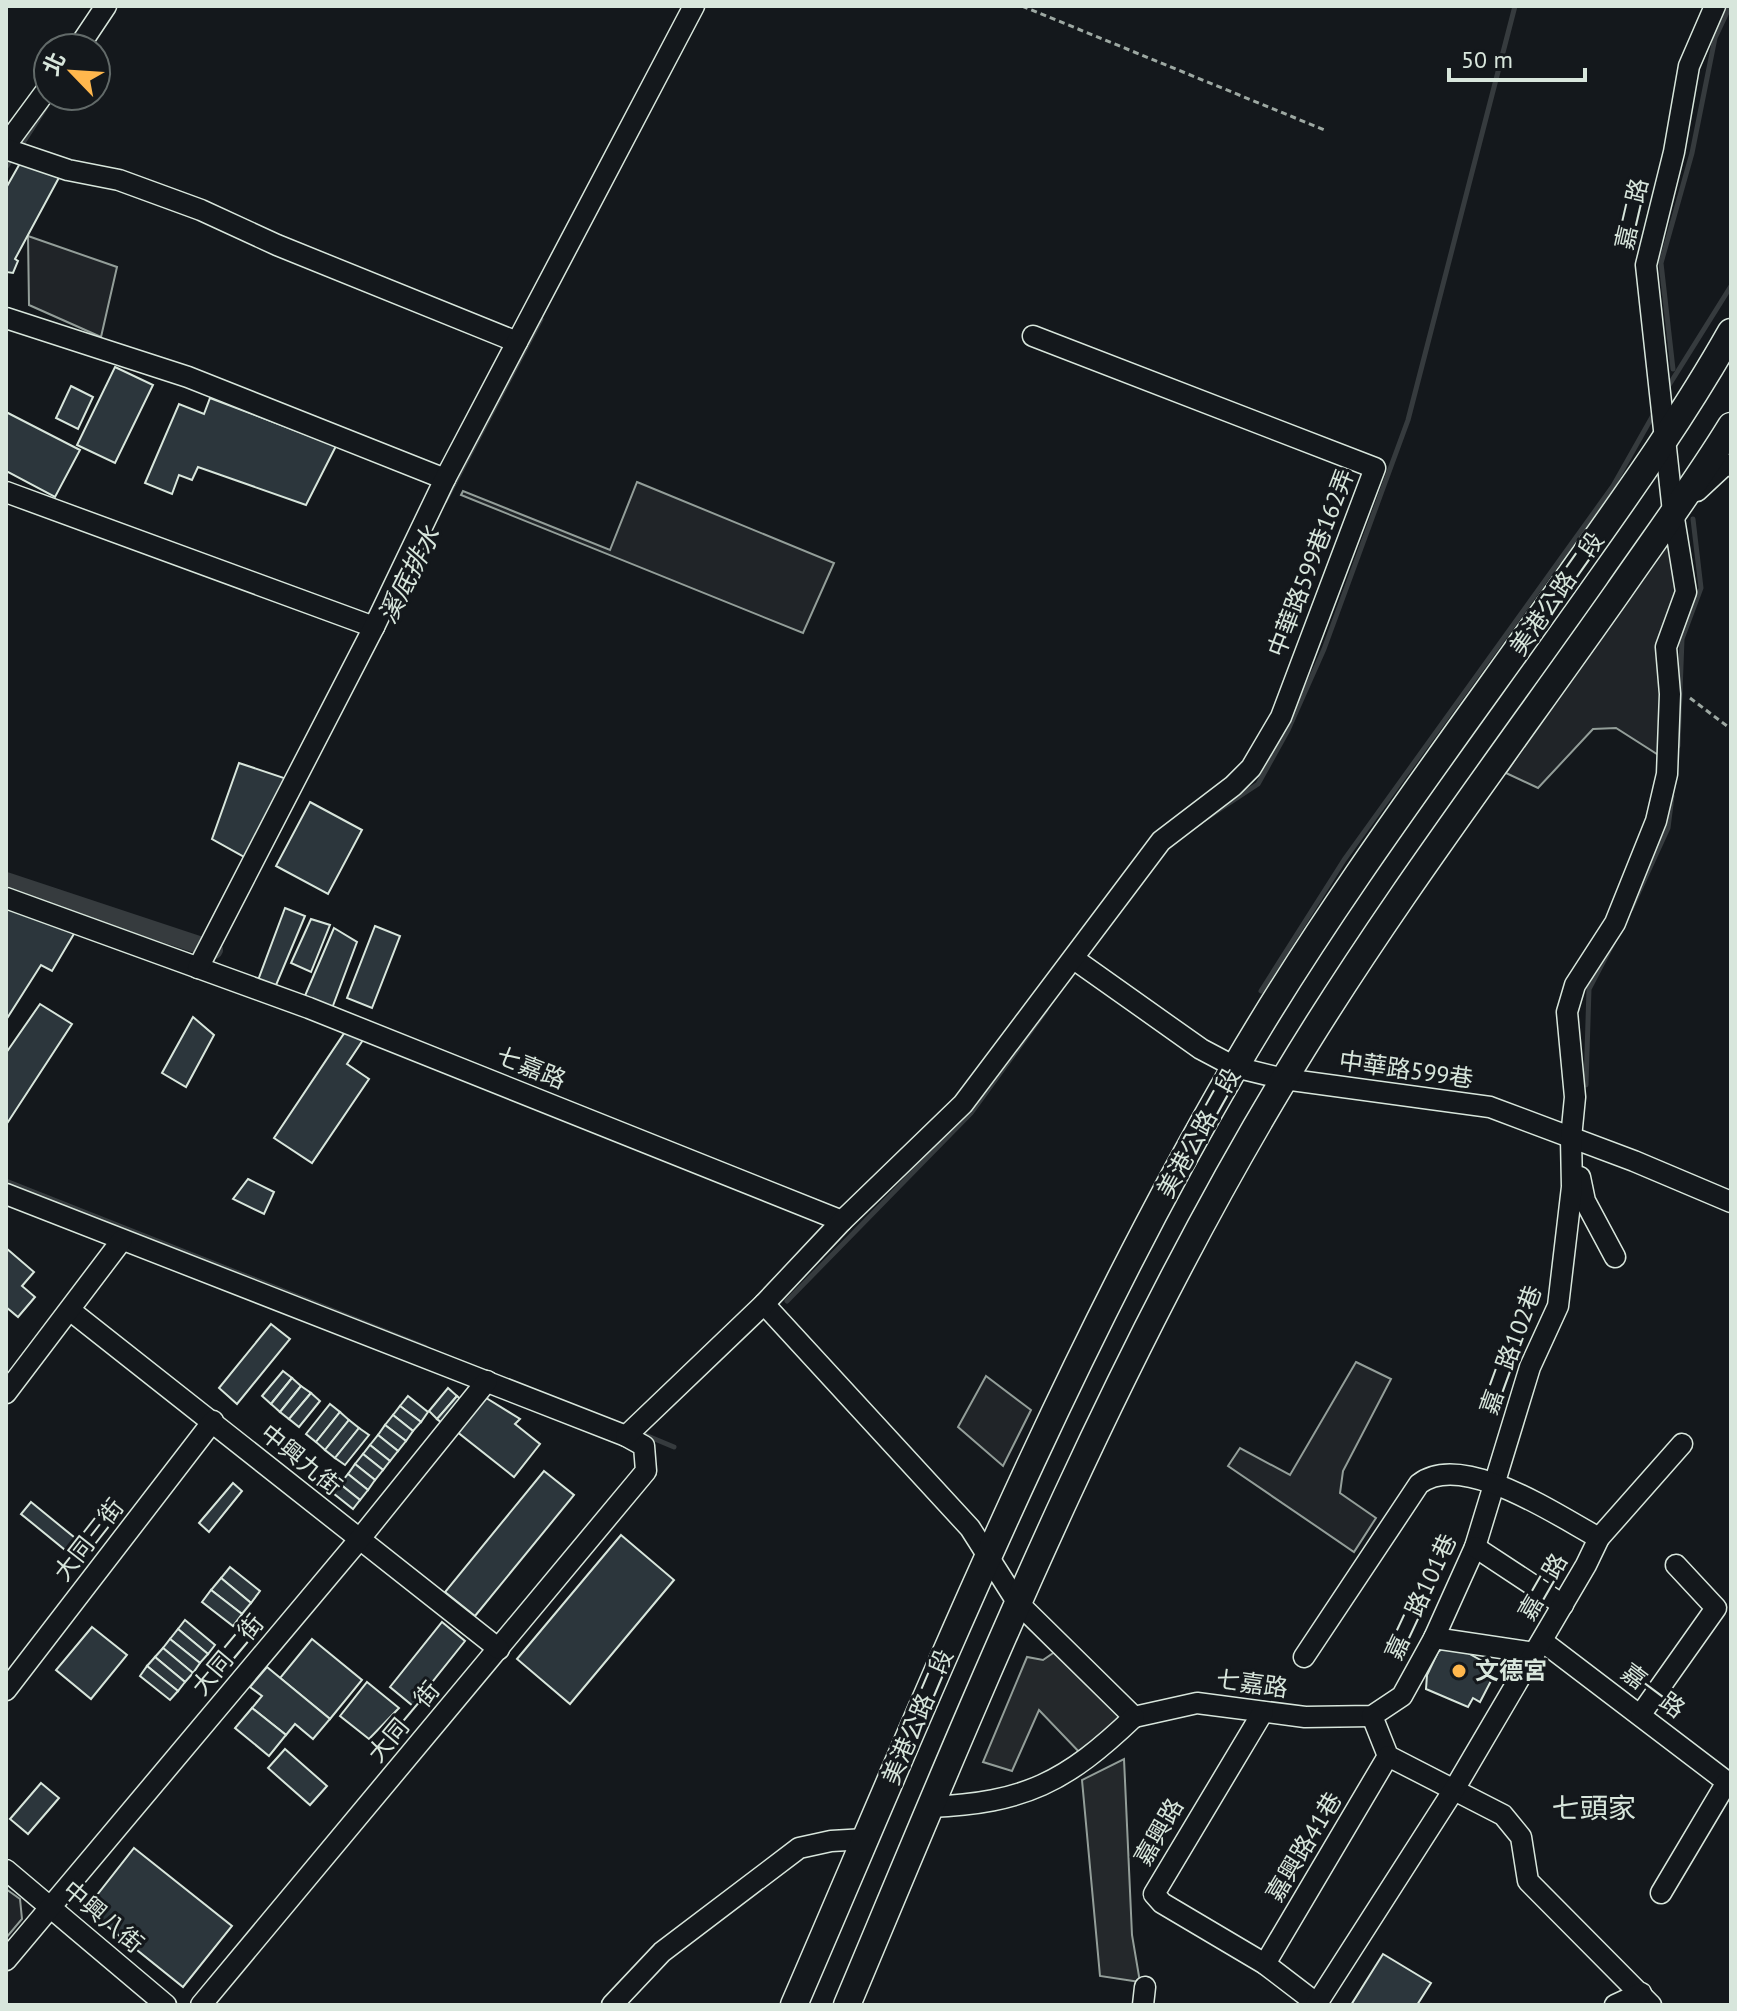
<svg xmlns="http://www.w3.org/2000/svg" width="1737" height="2011" viewBox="0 0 1737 2011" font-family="'PT Sans','Noto Sans TC',sans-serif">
  <rect width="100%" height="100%" fill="#14181c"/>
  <!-- green -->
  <g fill="#202428" stroke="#939e99" stroke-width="2">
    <path d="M28 236 117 267 101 337 29 305Z"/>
    <path d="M637 482 834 563 803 633 461 495 463 491 610 550Z"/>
    <path d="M1679 536 1671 763 1616 728 1593 729 1538 788 1506 773 1659 546Z"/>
    <path d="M1356 1362 1391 1379 1343 1471 1340 1493 1376 1518 1354 1552 1228 1466 1240 1448 1290 1475Z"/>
    <path d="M986 1376 1031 1410 1003 1466 958 1427Z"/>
    <path d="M6 1889 20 1899 22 1919 6 1938Z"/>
  </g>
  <!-- parking -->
  <g fill="#24282b" stroke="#939e99" stroke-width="2">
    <path d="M1059 1649 1122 1716 1083 1756 1039 1710 1012 1771 983 1762 1027 1657 1043 1660Z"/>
    <path d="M1124 1759 1132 1935 1140 1982 1100 1976 1082 1780Z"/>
  </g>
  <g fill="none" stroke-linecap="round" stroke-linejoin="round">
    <!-- stream -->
    <g stroke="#363b3e" stroke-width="5">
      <path d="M19 149 46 107"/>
      <path d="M6 167 13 157"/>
      <path d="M1673 369 1661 263 1692 153 1715 38 1730 6"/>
      <path d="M1666 390 1731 286"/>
      <path d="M445 501 541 319"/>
      <path d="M1678 746 1682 639 1701 588 1693 519"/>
      <path d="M1205 819 1258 784 1288 730 1324 649 1408 420 1515 6"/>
      <path d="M1631 909 1668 828 1672 796"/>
      <path d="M1261 991 1344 860 1613 486 1656 410"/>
      <path d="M1586 1085 1589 989 1613 943"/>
      <path d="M6 1181 425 1347"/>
      <path d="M787 1301 971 1113 1046 1010"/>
      <path d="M638 1432 674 1447"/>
    </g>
    <!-- canal -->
    <path stroke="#363b3e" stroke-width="18" d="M6 881 214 950"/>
  </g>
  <!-- building -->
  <g fill="#2c363c" stroke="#d8e6dc" stroke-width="2">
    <path d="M23 158 62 172 15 259 18 261 13 273 6 272V188Z"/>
    <path d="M115 367 153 385 115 463 77 445Z"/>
    <path d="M71 386 93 397 78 429 56 418Z"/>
    <path d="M210 398 336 446 306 505 198 467 192 480 179 475 172 494 145 483 179 404 204 414Z"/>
    <path d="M6 412 80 450 55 497 6 471Z"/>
    <path d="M239 763 287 779 248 859 212 839Z"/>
    <path d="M310 802 362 830 328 894 276 866Z"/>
    <path d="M6 904 78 927 52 971 41 965 6 1020Z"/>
    <path d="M285 908 305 916 274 990 257 983Z"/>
    <path d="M311 919 330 925 311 972 291 963Z"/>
    <path d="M375 926 400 936 372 1008 347 998Z"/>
    <path d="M334 928 357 942 331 1011 304 998Z"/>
    <path d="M40 1004 72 1024 6 1125V1053Z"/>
    <path d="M193 1017 214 1035 186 1087 162 1073Z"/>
    <path d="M347 1029 363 1040 347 1064 369 1079 312 1163 274 1138Z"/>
    <path d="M248 1179 274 1192 264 1214 233 1199Z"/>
    <path d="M6 1248 34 1272 22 1286 35 1297 18 1317 6 1307Z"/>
    <path d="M271 1324 290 1339 237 1404 219 1388Z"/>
    <path d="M283 1371 292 1378 271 1404 262 1396Z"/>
    <path d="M292 1378 301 1386 280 1412 271 1404Z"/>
    <path d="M301 1386 311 1393 289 1419 280 1412Z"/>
    <path d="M448 1388 457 1396 437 1419 429 1411Z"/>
    <path d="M311 1393 320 1401 299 1427 289 1419Z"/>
    <path d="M408 1396 428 1412 421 1422 400 1406Z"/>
    <path d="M457 1396 466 1404 447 1427 437 1419Z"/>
    <path d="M483 1396 520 1419 515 1424 540 1444 514 1477 456 1431Z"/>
    <path d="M330 1404 340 1412 316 1442 306 1434Z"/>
    <path d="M400 1406 421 1422 413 1431 393 1415Z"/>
    <path d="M340 1412 349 1420 325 1450 316 1442Z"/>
    <path d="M393 1415 413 1431 406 1441 385 1425Z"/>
    <path d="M349 1420 359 1428 335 1458 325 1450Z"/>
    <path d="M385 1425 406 1441 398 1451 378 1435Z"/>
    <path d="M359 1428 369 1435 345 1465 335 1458Z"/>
    <path d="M378 1435 398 1451 390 1461 370 1445Z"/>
    <path d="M370 1445 390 1461 383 1470 363 1454Z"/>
    <path d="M363 1454 383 1470 375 1480 355 1464Z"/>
    <path d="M355 1464 375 1480 368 1490 348 1474Z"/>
    <path d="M544 1471 574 1495 475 1616 445 1592Z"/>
    <path d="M348 1474 368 1490 360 1500 340 1484Z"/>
    <path d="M233 1483 242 1491 209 1532 199 1523Z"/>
    <path d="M340 1484 360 1500 353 1509 333 1493Z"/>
    <path d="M31 1502 80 1542 70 1554 21 1514Z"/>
    <path d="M621 1535 674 1580 570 1704 517 1659Z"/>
    <path d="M230 1567 260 1591 251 1603 221 1578Z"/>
    <path d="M221 1578 251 1603 242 1614 211 1590Z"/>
    <path d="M211 1590 242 1614 233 1626 202 1602Z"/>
    <path d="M185 1620 215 1645 208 1654 178 1629Z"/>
    <path d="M442 1622 465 1641 413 1706 390 1687Z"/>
    <path d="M92 1627 127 1655 91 1699 56 1670Z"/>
    <path d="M178 1629 208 1654 200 1663 170 1639Z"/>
    <path d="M170 1639 200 1663 193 1673 163 1648Z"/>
    <path d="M312 1639 362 1680 330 1719 280 1678Z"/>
    <path d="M1450 1643 1491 1666 1486 1676 1492 1679 1480 1702 1473 1698 1468 1707 1426 1689 1427 1675 1438 1652Z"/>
    <path d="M163 1648 193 1673 185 1682 155 1657Z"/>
    <path d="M155 1657 185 1682 178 1691 147 1666Z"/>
    <path d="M147 1666 178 1691 170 1700 140 1676Z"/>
    <path d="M267 1667 330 1719 313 1739 295 1724 286 1735 252 1708 262 1696 250 1687Z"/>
    <path d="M367 1682 399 1708 369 1739 340 1716Z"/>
    <path d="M252 1708 286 1735 269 1756 235 1728Z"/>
    <path d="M285 1749 327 1786 310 1805 268 1768Z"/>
    <path d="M41 1783 59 1798 28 1834 10 1819Z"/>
    <path d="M134 1848 232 1926 183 1987 86 1909Z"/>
    <path d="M1383 1954 1431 1983 1417 2005H1351Z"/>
  </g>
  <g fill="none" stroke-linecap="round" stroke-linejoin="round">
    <!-- minor casing -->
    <g stroke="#d8e6dc" stroke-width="23">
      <g id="minor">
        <path d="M78 48 106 6"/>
        <path d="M6 145 48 88"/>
        <path d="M6 149 68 170 119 180 201 210 277 245 517 342"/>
        <path d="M6 318 188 377 445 479"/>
        <path d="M1697 491 1726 464 1731 466"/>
        <path d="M6 492 374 627"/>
        <path d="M6 898 309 1008 842 1221"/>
        <path d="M1074 959 1201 1049 1235 1067 1284 1079 1490 1107 1634 1161 1731 1202"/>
        <path d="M198 968 374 627 445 479 694 6"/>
        <path d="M1580 1177 1585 1201 1615 1257"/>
        <path d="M6 1194 626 1436 644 1446 646 1471 201 2005"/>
        <path d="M764 1304 970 1528 1017 1602 1134 1717 1197 1703 1305 1717 1372 1716 1402 1696 1434 1638 1475 1547 1530 1367 1558 1306 1572 1187 1571 1138 1575 1097 1567 1012 1575 985 1615 923 1656 821 1667 774 1670 694 1666 647 1686 592 1673 512 1646 265 1674 152 1689 66 1715 6"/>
        <path d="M71 1311 499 1649"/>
        <path d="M6 1393 122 1240"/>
        <path d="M626 1436 764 1304 842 1221 963 1104 1161 841 1233 786 1251 768 1281 717 1375 468 1033 336"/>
        <path d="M1475 1547 1563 1605"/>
        <path d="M1434 1638 1535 1653"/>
        <path d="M1542 1641 1731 1785"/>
        <path d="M1304 1657 1419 1484C1462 1450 1558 1516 1599 1538"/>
        <path d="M6 1690 213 1421"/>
        <path d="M1263 1712 1154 1894 1162 1903 1265 1964 1316 2003"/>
        <path d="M1641 1714 1716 1608 1676 1565"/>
        <path d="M1372 1716 1388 1756 1503 1815 1521 1837 1528 1881 1651 2005"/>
        <path d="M930 1807C1025 1803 1066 1782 1134 1717"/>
        <path d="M6 1870 166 2005"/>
        <path d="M1661 1893 1727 1782"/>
        <path d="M6 1960 358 1541 487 1381"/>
        <path d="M1265 1964 1388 1756"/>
        <path d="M612 2005 662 1952 799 1848 831 1841 866 1839"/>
        <path d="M1143 2005 1145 1987"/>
        <path d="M1316 2005 1455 1788 1586 1565 1599 1538 1682 1444"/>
        <path d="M1615 2005 1641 1993"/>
      </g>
    </g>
    <!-- major casing -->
    <g stroke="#d8e6dc" stroke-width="29">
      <g id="major">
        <path d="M794 2005C931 1688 1060 1368 1234 1069 1334 897 1456 737 1571 574 1627 495 1683 417 1731 332"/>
        <path d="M847 2005C979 1691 1107 1374 1283 1081 1384 912 1505 753 1618 592 1656 537 1696 483 1731 426"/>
      </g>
    </g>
    <!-- path -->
    <g stroke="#9da8a2" stroke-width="3" stroke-dasharray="6 4" stroke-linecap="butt">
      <path d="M1022 6 1327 131"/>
      <path d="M1690 698 1731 729"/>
    </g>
    <!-- minor -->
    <use href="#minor" stroke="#14181c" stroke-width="20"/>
    <!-- major -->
    <use href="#major" stroke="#14181c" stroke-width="26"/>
  </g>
  <!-- markers -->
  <circle fill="#ffb74d" stroke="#14181c" stroke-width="3" cx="1459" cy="1671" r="8"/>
  <g text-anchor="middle" stroke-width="6" stroke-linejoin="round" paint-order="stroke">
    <!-- street labels -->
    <g font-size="24" fill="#d8e6dc" stroke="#14181c">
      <text transform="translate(1632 214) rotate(-77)" y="8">嘉二路</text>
      <text transform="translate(1311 563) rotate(-69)" y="8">中華路599巷162弄</text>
      <text transform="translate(1557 594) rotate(-55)" y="8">美港公路二段</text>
      <text transform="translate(531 1068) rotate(22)" y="8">七嘉路</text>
      <text transform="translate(1406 1070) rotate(8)" y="8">中華路599巷</text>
      <text transform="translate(1199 1133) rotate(-61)" y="8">美港公路二段</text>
      <text transform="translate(1511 1350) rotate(-70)" y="8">嘉二路102巷</text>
      <text transform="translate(301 1460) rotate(39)" y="8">中興九街</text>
      <text transform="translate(89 1540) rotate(-52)" y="8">大同三街</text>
      <text transform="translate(1543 1587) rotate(-60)" y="8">嘉二路</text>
      <text transform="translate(1421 1597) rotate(-65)" y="8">嘉二路101巷</text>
      <text transform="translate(228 1655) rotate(-50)" y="8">大同二街</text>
      <text transform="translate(1252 1684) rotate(8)" y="8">七嘉路</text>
      <text transform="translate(1653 1691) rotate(37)" y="8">嘉一路</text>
      <text transform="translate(918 1717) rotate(-67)" y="8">美港公路二段</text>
      <text transform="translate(404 1722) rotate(-50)" y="8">大同一街</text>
      <text transform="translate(1159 1832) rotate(-60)" y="8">嘉興路</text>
      <text transform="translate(1304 1847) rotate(-59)" y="8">嘉興路41巷</text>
      <text transform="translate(103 1917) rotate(40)" y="8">中興八街</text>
    </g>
    <!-- poi labels -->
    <g font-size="24" font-weight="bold" fill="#d8e6dc" stroke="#14181c" text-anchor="start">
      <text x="1475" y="1679">文德宮</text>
    </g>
    <!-- water labels -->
    <g font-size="26" font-style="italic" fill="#d8e6dc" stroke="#14181c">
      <text transform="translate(409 575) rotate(-63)" y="9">溪底排水</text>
    </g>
    <!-- quarter labels -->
    <g font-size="28" fill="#d8e6dc" stroke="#14181c">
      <text x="1594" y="1818">七頭家</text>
    </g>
  </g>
  <!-- border -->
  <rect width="1737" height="2011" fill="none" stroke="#d8e6dc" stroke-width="16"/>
  <!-- north arrow -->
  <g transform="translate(72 72) rotate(295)"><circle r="38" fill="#14181c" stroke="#626a69" stroke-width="2"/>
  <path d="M0-6L14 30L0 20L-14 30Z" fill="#ffb74d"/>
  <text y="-12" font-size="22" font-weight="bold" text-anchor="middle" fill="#d8e6dc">北</text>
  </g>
  <!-- scale -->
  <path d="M1449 68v12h136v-12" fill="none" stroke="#d8e6dc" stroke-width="4"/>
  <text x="1461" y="68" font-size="24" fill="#d8e6dc" stroke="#14181c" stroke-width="6" paint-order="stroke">50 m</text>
</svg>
